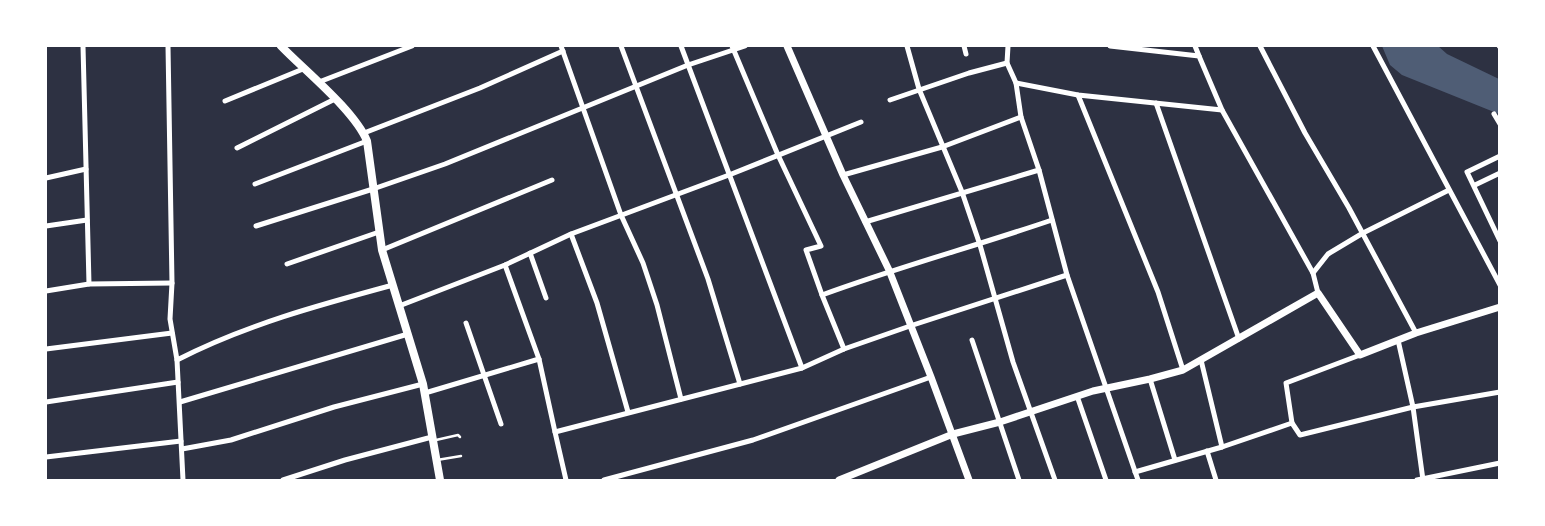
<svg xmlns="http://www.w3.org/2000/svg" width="1545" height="526" viewBox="0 0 1545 526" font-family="'PT Serif',serif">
  <rect width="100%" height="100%" fill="#2d3142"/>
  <!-- water -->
  <path fill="#4f5d75" d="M1382 46H1438L1447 54 1499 79V114L1402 75 1390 65Z"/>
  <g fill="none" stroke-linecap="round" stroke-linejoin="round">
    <!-- service -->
    <g stroke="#fff" stroke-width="2.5">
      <path d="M436 440 458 435 460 437"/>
      <path d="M437 460 461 456"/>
    </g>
    <!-- minor -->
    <g stroke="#fff" stroke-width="5">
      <path d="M83 46 89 284"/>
      <path d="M168 46 172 283 170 319 177 360 183 480"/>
      <path d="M561 46 621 215 643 263 657 305 681 399"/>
      <path d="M621 46 708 279 740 384"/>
      <path d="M681 46 802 368"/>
      <path d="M732 46 778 155 821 246 806 250 822 295 844 349"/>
      <path d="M907 46 919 89 962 192 980 245 1013 362 1055 480"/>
      <path d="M964 46 966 54"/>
      <path d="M1008 46 1007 63 1016 83 1021 117 1039 170 1067 275 1138 480"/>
      <path d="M1110 46 1199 56 1222 110 1313 273 1318 293"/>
      <path d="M1195 46 1199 56"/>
      <path d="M1260 46 1305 133 1349 208 1416 333"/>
      <path d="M1373 46 1500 285"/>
      <path d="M1499 46 1500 47"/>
      <path d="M319 82 412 46"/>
      <path d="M1016 83 1078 95 1222 110"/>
      <path d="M1078 95 1158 292 1183 370"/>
      <path d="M890 100 969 73 1007 63"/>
      <path d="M225 101 303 69"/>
      <path d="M1156 103 1239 339"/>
      <path d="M1494 114 1500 124"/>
      <path d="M364 133 480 88 563 51"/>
      <path d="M237 148 335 99"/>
      <path d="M1500 156 1467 172 1500 241"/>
      <path d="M843 175 942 147 1021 117"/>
      <path d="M46 178 86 169"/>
      <path d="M255 184 367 141"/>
      <path d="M1475 185 1500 173"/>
      <path d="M865 222 1039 170"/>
      <path d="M46 226 87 220"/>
      <path d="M256 226 373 189 445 164 688 65 745 46"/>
      <path d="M571 234 597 303 628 412"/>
      <path d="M382 250 552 180"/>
      <path d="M530 253 546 298"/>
      <path d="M287 264 379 232"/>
      <path d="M505 265 539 359 555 432"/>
      <path d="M1313 273 1328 254 1363 233 1449 190"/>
      <path d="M46 291 89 284 172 283"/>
      <path d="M822 295C898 267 976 246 1052 220"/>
      <path d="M399 306 505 265 571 234 729 175 861 122"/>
      <path d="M466 323 501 424"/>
      <path d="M972 340 1019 480"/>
      <path d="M1398 340 1413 407 1423 480"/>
      <path d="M46 349 172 333"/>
      <path d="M177 360C245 325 319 305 393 285"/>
      <path d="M1201 360 1222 447"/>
      <path d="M1150 379 1175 460"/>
      <path d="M425 393 539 359"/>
      <path d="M1077 396 1106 480"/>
      <path d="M46 402 178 382"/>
      <path d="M180 402 408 334"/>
      <path d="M1292 423 1300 435 1413 407 1500 392"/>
      <path d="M182 449 231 440 334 407 423 384"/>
      <path d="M1207 451 1216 480"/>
      <path d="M46 457 181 441"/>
      <path d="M1135 472 1222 447 1292 423 1286 383 1360 355"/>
      <path d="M283 480 345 460 432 437"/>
      <path d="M566 480 555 432 802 368 844 349 910 326 1067 275"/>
      <path d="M604 480 753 440 931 377"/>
      <path d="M1417 480 1500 463"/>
    </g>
    <!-- tertiary -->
    <g stroke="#fff" stroke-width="7">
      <path d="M787 46 843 175 889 270 931 377 969 480"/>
      <path d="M839 480 953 434 1000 422 1093 391 1150 379 1183 370 1318 293 1360 355 1416 333 1500 307"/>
    </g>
    <!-- secondary -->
    <path stroke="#fff" stroke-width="8" d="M281 46C305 71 354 110 367 141L382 250 423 384 440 480"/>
  </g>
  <!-- border -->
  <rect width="1545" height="526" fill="none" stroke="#ffffff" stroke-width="94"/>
</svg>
